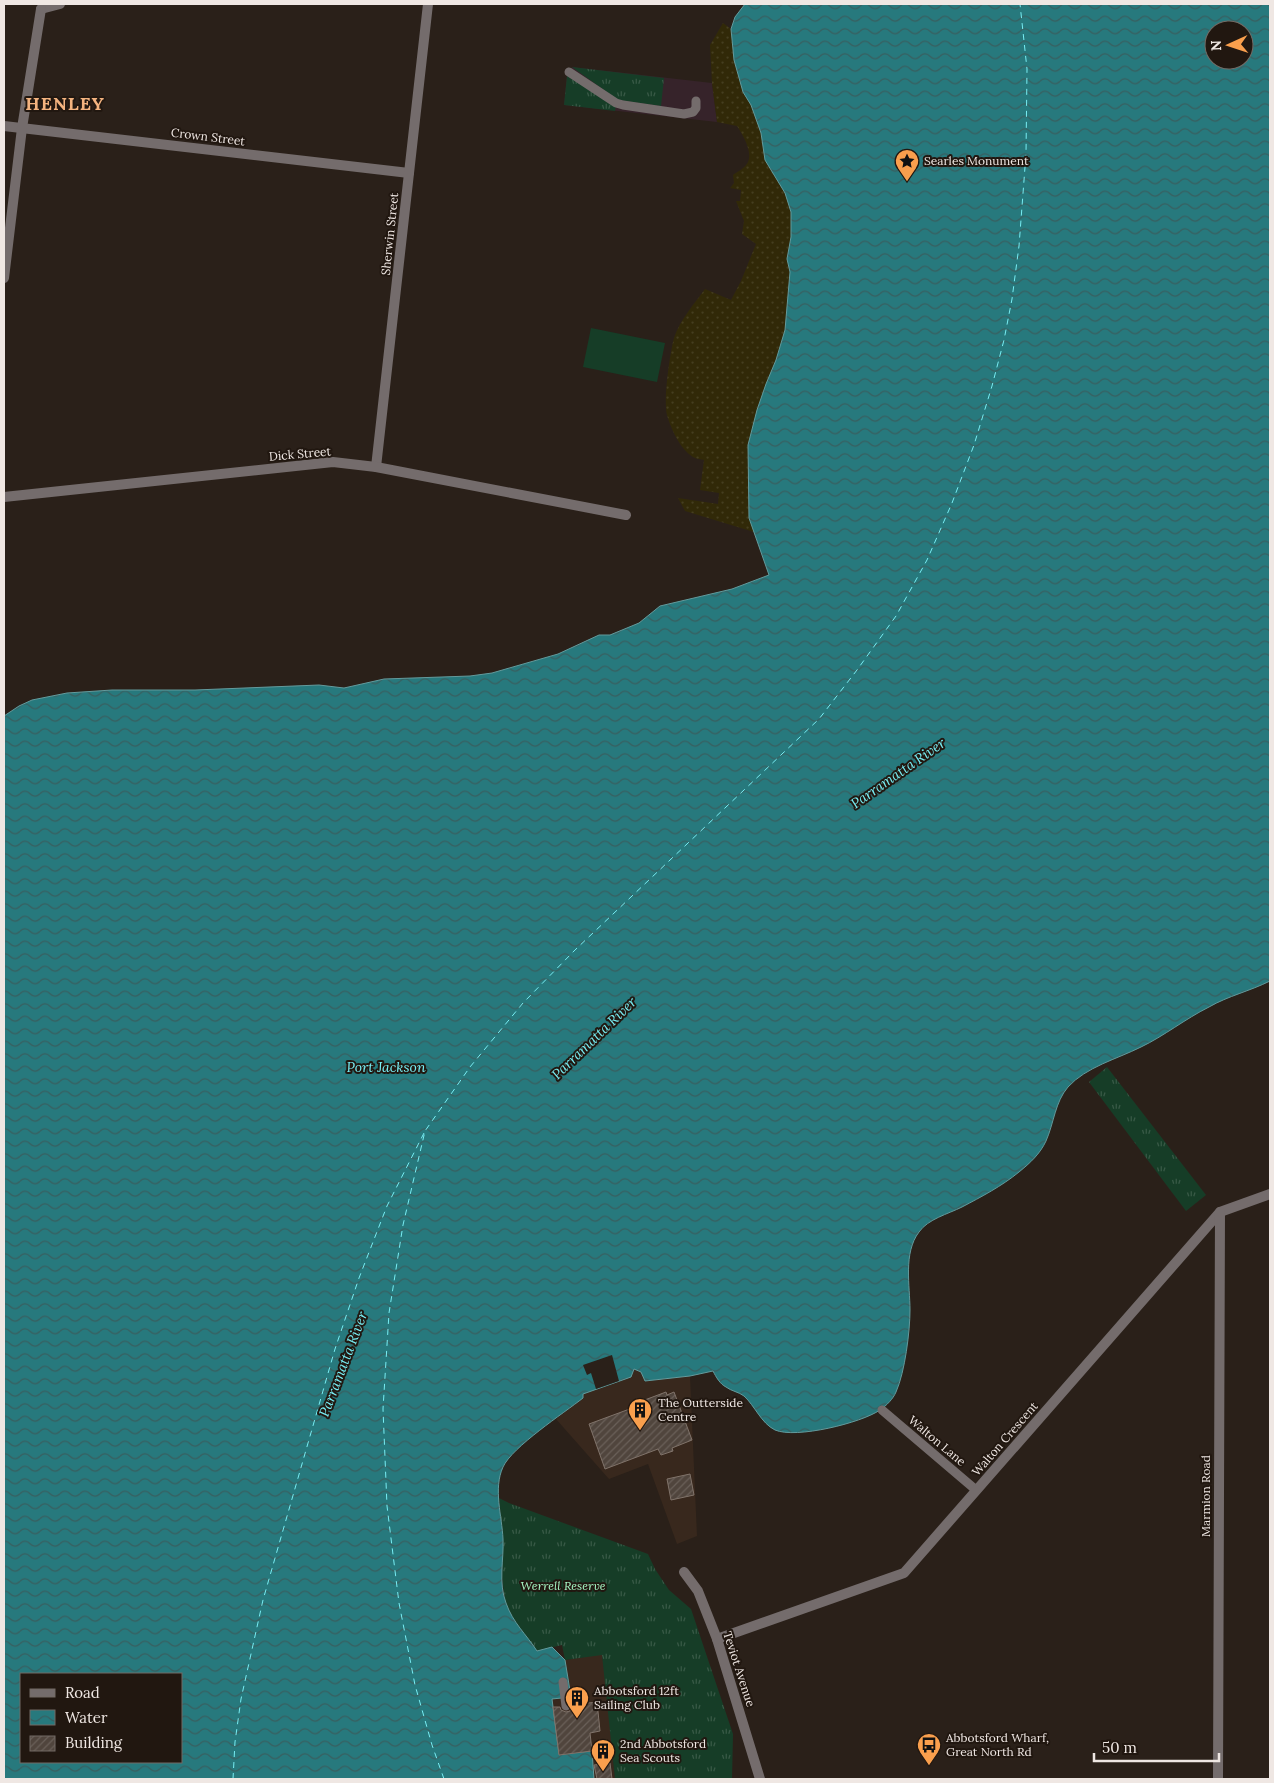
<svg xmlns="http://www.w3.org/2000/svg" width="1274" height="1783" viewBox="0 0 1274 1783" font-family="Lora,serif">
  <defs>
    <pattern id="grass-tufts" width="24" height="20" patternUnits="userSpaceOnUse" patternTransform="scale(1.25)"><rect width="24" height="20" fill="#163d27"/><path d="M3 7l-1-3M5 7V3M7 7l1-3M15 17l-1-3M17 17v-4M19 17l1-3" fill="none" stroke="#385946"/></pattern>
    <pattern id="sand-dots" width="8" height="8" patternUnits="userSpaceOnUse" patternTransform="scale(1.25)"><rect width="8" height="8" fill="#312908"/><path d="M2 2h.1M6 6h.1" fill="none" stroke="#453e20" stroke-width="1.8" stroke-linecap="round"/></pattern>
    <pattern id="water-waves" width="16" height="10" patternUnits="userSpaceOnUse" patternTransform="scale(1.25)"><rect width="16" height="10" fill="#27797d"/><path d="M0 5q4-4 8 0t8 0" fill="none" stroke="#385f60"/></pattern>
    <pattern id="building-hatch" width="6" height="6" patternUnits="userSpaceOnUse" patternTransform="scale(1.25)"><rect width="6" height="6" fill="#50453d"/><path d="M-1 1l2-2M0 6l6-6M5 7l2-2" fill="none" stroke="#6a6059"/></pattern>
  </defs>
  <rect width="100%" height="100%" fill="#2a2019"/>
  <!-- built -->
  <g fill="#38281d">
    <path d="M634 1369 641 1372 645 1381 690 1376 697 1536 677 1544 648 1464 609 1479 556 1419 583 1398V1394Z"/>
    <path d="M602 1654 608 1698 615 1779H594L592 1751 559 1755 551 1699 571 1696 565 1660Z"/>
  </g>
  <!-- industrial -->
  <path fill="#36232a" d="M572 67 712 83 717 122 564 105 567 76Z"/>
  <!-- grass -->
  <g fill="url(#grass-tufts)">
    <path d="M572 67 664 78 661 106 618 100Z"/>
    <path d="M567 76 616 105 615 111 564 105Z"/>
    <path d="M1107 1067 1206 1195 1186 1211 1089 1082Z"/>
    <path d="M499 1498 509 1503 648 1554 655 1569 669 1590 691 1609 733 1734 732 1779H615L602 1655 565 1660 562 1645 537 1651 515 1622 505 1601 502 1577 503 1539Z"/>
  </g>
  <!-- sand -->
  <path fill="url(#sand-dots)" d="M723 23 731 29 734 60 743 92 751 105 761 133 765 160 785 193 791 212V237L787 259 790 272 785 330 776 360 766 384 757 410 748 445 749 518 754 532 685 511 678 498 718 504 719 493 700 490 704 460C701 459 696 459 693 457 680 449 671 429 667 415 663 400 670 353 674 338 680 320 694 304 705 289L731 300 741 281 756 244 742 234 744 221 736 201H740L741 190 730 188 734 183 733 175C737 172 743 169 746 165 755 155 743 135 737 126L717 122 712 83 710 45Z"/>
  <!-- garden -->
  <path fill="#163d27" d="M591 328 665 343 657 382 583 367Z"/>
  <!-- water -->
  <path fill="url(#water-waves)" stroke="#639a9c" fill-rule="evenodd" d="M745 4H1270V981C1250 991 1228 996 1209 1007 1185 1019 1164 1036 1141 1047 1117 1059 1086 1067 1068 1087 1055 1102 1054 1123 1046 1141 1040 1154 1030 1163 1019 1172 1002 1186 981 1197 962 1207 948 1214 928 1219 919 1232 903 1253 910 1286 910 1310 910 1331 905 1372 896 1392 893 1399 887 1405 880 1410 861 1423 796 1439 775 1430 761 1423 755 1406 744 1396 739 1392 731 1391 726 1387 720 1384 716 1377 713 1371L690 1376 645 1381 641 1372 634 1369 631 1377 583 1394V1398C564 1413 512 1447 503 1467 493 1489 502 1516 503 1539 504 1560 498 1582 506 1603 513 1623 526 1634 537 1651L552 1647 565 1660 571 1697 552 1699 559 1754 592 1751 594 1779H4V716L19 706 32 700 67 693 112 690H195L319 685 344 688 384 679 470 676 492 673 558 654 599 635H610L639 623 660 606 732 589 769 575 749 518 748 445 757 410 766 384 776 360 785 330 790 272 787 259 791 237V212L785 193 765 160 761 133 751 105 743 92 734 60 731 29 735 17ZM1214 30H1244V60H1214ZM21 1674H181V1762H21Z"/>
  <!-- pier -->
  <path fill="#2a2019" d="M612 1355 619 1381 596 1389 591 1373 587 1375 583 1365Z"/>
  <g fill="none" stroke-linecap="round" stroke-linejoin="round">
    <!-- ferry -->
    <g stroke="#78eef4" stroke-width="1" stroke-dasharray="6 5" stroke-linecap="butt">
      <path d="M233 1779 235 1742 241 1699 263 1600 335 1349 359 1278 387 1206 424 1133"/>
      <path d="M444 1779 432 1745 415 1685 399 1603 387 1506 383 1409 389 1313 403 1225 425 1131 470 1067 523 1003 575 950 819 719 857 670 896 616 927 560 952 503 974 445 992 386 1004 340 1012 299 1019 246 1026 154 1027 69 1020 4"/>
    </g>
  </g>
  <!-- building -->
  <g fill="url(#building-hatch)" stroke="#80736a">
    <path d="M666 1392 667 1395 674 1392 692 1440 672 1448 673 1451 661 1455 658 1449 605 1469 589 1424 635 1407 634 1404Z"/>
    <path d="M690 1474 694 1495 671 1500 667 1479Z"/>
    <path d="M597 1702 600 1731 590 1733 592 1751 559 1755 553 1707H560L561 1710 566 1712 570 1711 572 1705Z"/>
    <path d="M610 1763 612 1779H597L594 1765Z"/>
  </g>
  <g fill="none" stroke-linecap="round" stroke-linejoin="round">
    <!-- lane -->
    <g stroke="#746c6c" stroke-width="9">
      <path d="M569 72 616 103 623 105 684 114 693 112 696 108V101"/>
      <path d="M882 1410 976 1490"/>
      <path d="M563 1682 566 1706"/>
    </g>
    <!-- street -->
    <g stroke="#746c6c" stroke-width="10">
      <path d="M41 9 60 4"/>
      <path d="M4 126 409 173"/>
      <path d="M4 278 22 128 41 9"/>
      <path d="M376 467 428 4"/>
      <path d="M4 497 333 462 376 467 626 515"/>
      <path d="M684 1572 698 1591 717 1639 760 1779"/>
      <path d="M717 1639 904 1573 1220 1212 1270 1194"/>
      <path d="M1218 1779 1220 1212"/>
    </g>
  </g>
  <!-- icons -->
  <defs>
    <g id="sight-pin" transform="scale(1.25)"><path d="M0 17L-7.5 6A9.5 9.5 0 1 1 7.5 6Z" fill="#f99f4d" stroke="#211710"/><path d="M0-6L1.8-2.2L6-1.7L2.9 1.2L3.7 5.4L0 3.3L-3.7 5.4L-2.9 1.2L-6-1.7L-1.8-2.2Z" fill="#111"/></g>
    <g id="building-pin" transform="scale(1.25)"><path d="M0 17L-7.5 6A9.5 9.5 0 1 1 7.5 6Z" fill="#f99f4d" stroke="#211710"/><path d="M-4-6H4V6H1V3H-1V6H-4ZM-2.5-4.3h1.7v1.8h-1.7ZM.8-4.3h1.7v1.8H.8ZM-2.5-1h1.7V.8h-1.7ZM.8-1h1.7V.8H.8Z" fill="#111"/></g>
    <g id="bus-pin" transform="scale(1.25)"><path d="M0 17L-7.5 6A9.5 9.5 0 1 1 7.5 6Z" fill="#f99f4d" stroke="#211710"/><path d="M-5-6H5V4H4V6H2V4H-2V6H-4V4H-5ZM-3.5-4V0h7V-4ZM-3.5 1.2v1.5H-2V1.2ZM2 1.2v1.5H3.5V1.2Z" fill="#111"/></g>
  </defs>
  <g fill-rule="evenodd">
    <use href="#sight-pin" x="907" y="161"/>
    <use href="#building-pin" x="640" y="1410"/>
    <use href="#building-pin" x="577" y="1698"/>
    <use href="#bus-pin" x="929" y="1745"/>
    <use href="#building-pin" x="603" y="1751"/>
  </g>
  <g text-anchor="middle" stroke-width="4" stroke-linejoin="round" paint-order="stroke">
    <!-- street labels -->
    <g font-size="12" fill="#efe7e3" stroke="#211710">
      <text transform="translate(208 137) rotate(7)" y="4">Crown Street</text>
      <text transform="translate(390 234) rotate(-84)" y="4">Sherwin Street</text>
      <text transform="translate(300 454) rotate(-5)" y="4">Dick Street</text>
      <text transform="translate(1005 1439) rotate(-49)" y="4">Walton Crescent</text>
      <text transform="translate(937 1441) rotate(40)" y="4">Walton Lane</text>
      <text transform="translate(1206 1496) rotate(-90)" y="4">Marmion Road</text>
      <text transform="translate(739 1669) rotate(72)" y="4">Teviot Avenue</text>
    </g>
    <!-- poi labels -->
    <g font-size="12" fill="#efe7e3" stroke="#211710" text-anchor="start">
      <text x="924" y="165">Searles Monument</text>
      <text x="658" y="1407">The Outterside<tspan x="658" dy="14">Centre</tspan></text>
      <text x="594" y="1695">Abbotsford 12ft<tspan x="594" dy="14">Sailing Club</tspan></text>
      <text x="946" y="1742">Abbotsford Wharf,<tspan x="946" dy="14">Great North Rd</tspan></text>
      <text x="620" y="1748">2nd Abbotsford<tspan x="620" dy="14">Sea Scouts</tspan></text>
    </g>
    <!-- park labels -->
    <g font-size="12" font-style="italic" fill="#a7f8c5" stroke="#211710">
      <text x="563" y="1590">Werrell Reserve</text>
    </g>
    <!-- water labels -->
    <g font-size="14" font-style="italic" fill="#78eef4" stroke="#211710">
      <text transform="translate(898 773) rotate(-35)" y="5">Parramatta River</text>
      <text transform="translate(594 1038) rotate(-44)" y="5">Parramatta River</text>
      <text x="386" y="1072">Port Jackson</text>
      <text transform="translate(343 1364) rotate(-69)" y="5">Parramatta River</text>
    </g>
    <!-- district labels -->
    <g font-size="18" font-weight="bold" letter-spacing="1" fill="#f3b37f" stroke="#211710">
      <text x="65" y="110">HENLEY</text>
    </g>
  </g>
  <!-- border -->
  <rect width="1274" height="1783" fill="none" stroke="#efe7e3" stroke-width="10"/>
  <!-- legend -->
  <rect x="20" y="1673" width="162" height="90" fill="#211710" stroke="#736a64"/>
  <rect x="30" y="1689" width="25" height="8" fill="#746c6c" stroke="#736a64"/>
  <text x="65" y="1698" font-size="15" fill="#efe7e3">Road</text>
  <rect x="30" y="1710" width="25" height="15" fill="url(#water-waves)" stroke="#736a64"/>
  <text x="65" y="1723" font-size="15" fill="#efe7e3">Water</text>
  <rect x="30" y="1736" width="25" height="15" fill="url(#building-hatch)" stroke="#736a64"/>
  <text x="65" y="1748" font-size="15" fill="#efe7e3">Building</text>
  <!-- north arrow -->
  <g transform="translate(1229 45) rotate(267)"><circle r="24" fill="#211710" stroke="#736a64"/>
  <path d="M0-4L9 19L0 12L-9 19Z" fill="#f99f4d"/>
  <text y="-8" font-size="14" font-weight="bold" text-anchor="middle" fill="#efe7e3">N</text>
  </g>
  <!-- scale -->
  <path d="M1094 1753v8h125v-8" fill="none" stroke="#efe7e3" stroke-width="2.5"/>
  <text x="1102" y="1753" font-size="15" fill="#efe7e3" stroke="#211710" stroke-width="4" paint-order="stroke">50 m</text>
</svg>
